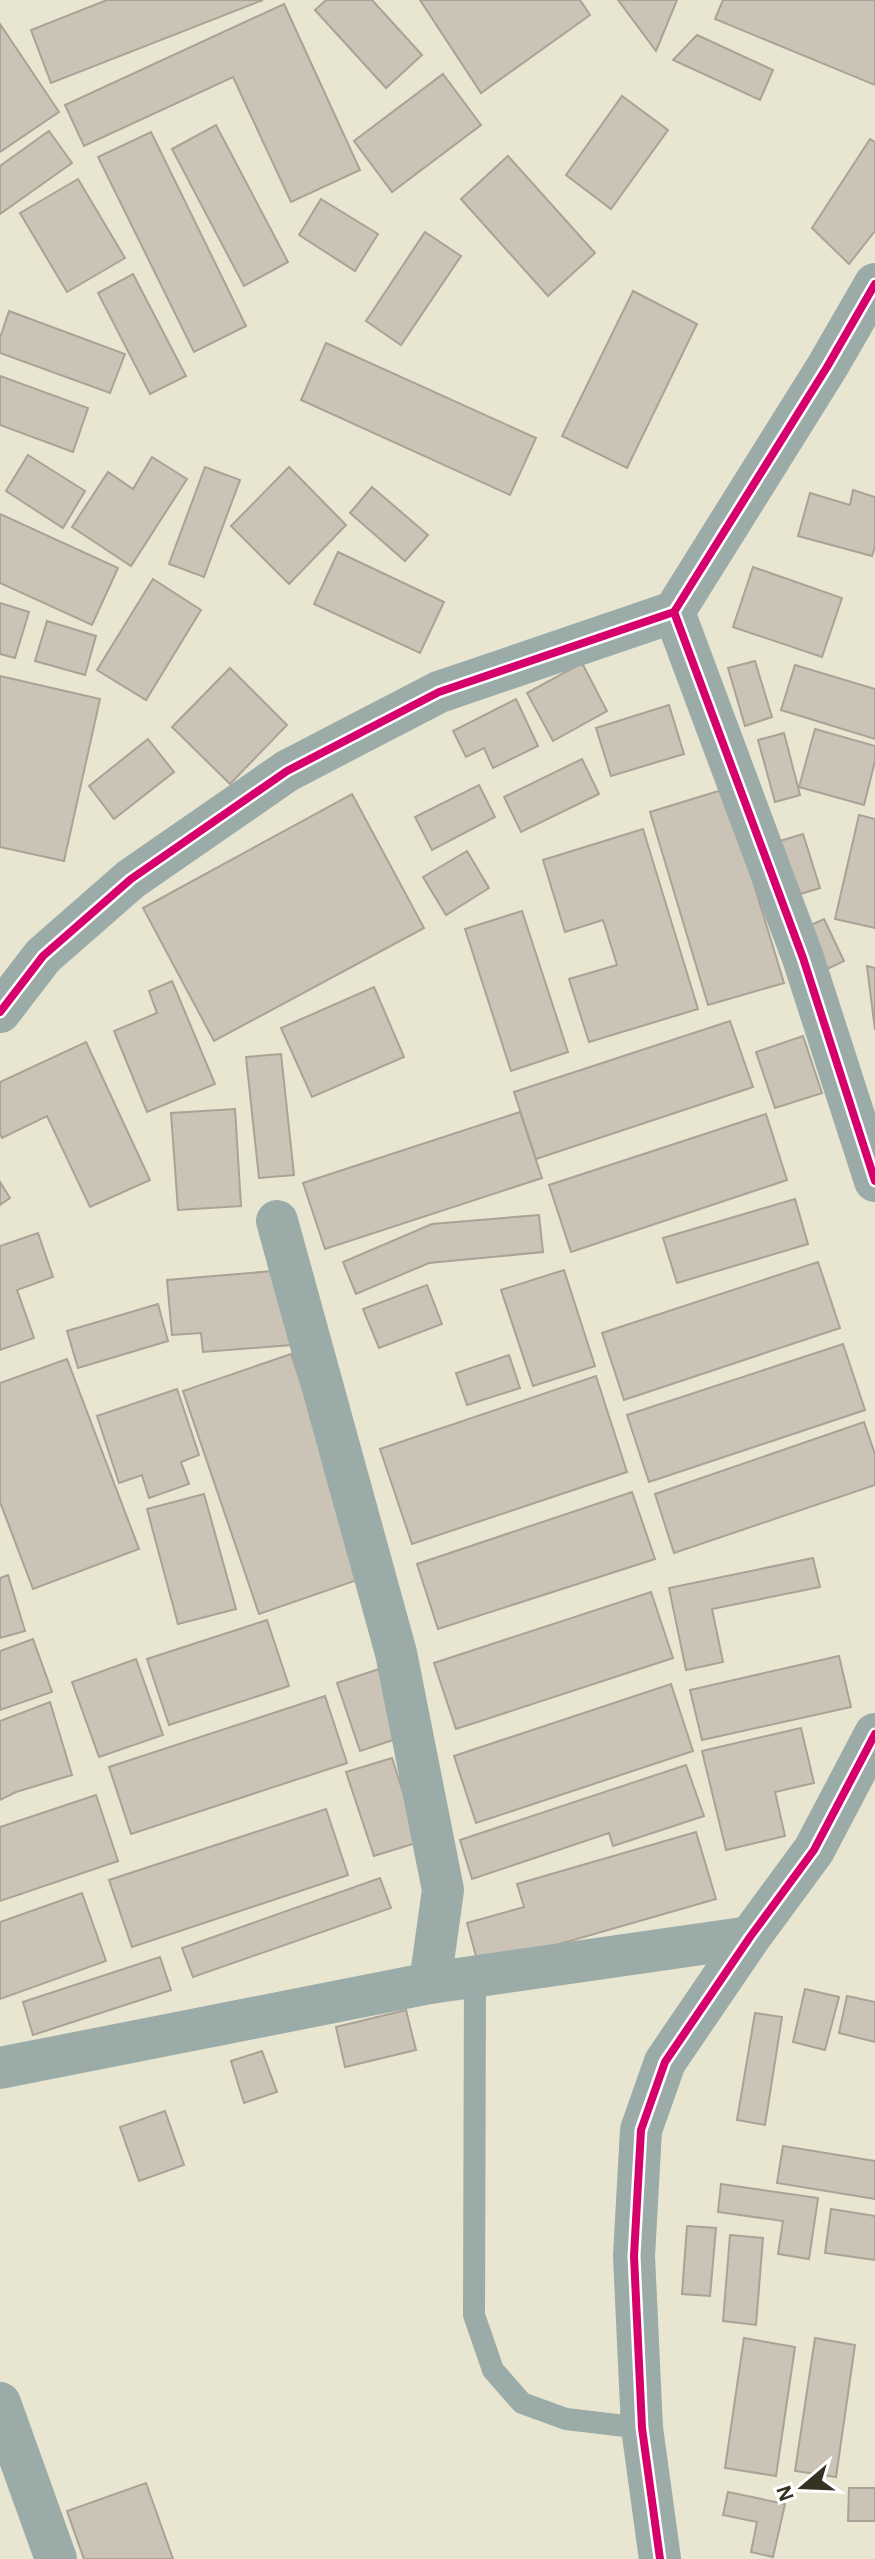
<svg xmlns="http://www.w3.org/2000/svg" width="875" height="2559" viewBox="0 0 875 2559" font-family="'Alegreya Sans',sans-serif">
  <rect width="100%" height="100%" fill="#e8e5d0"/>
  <!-- building -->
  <g fill="#cbc3b6" stroke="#aaa296" stroke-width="2">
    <path d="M107 0H263L51 83 31 30Z"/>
    <path d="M326 0H372L422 55 386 88 315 10Z"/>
    <path d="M420 0H580L590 15 481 93Z"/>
    <path d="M618 0H677L656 51Z"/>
    <path d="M723 0H875V85L715 19Z"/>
    <path d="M284 4 360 170 291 202 233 77 84 146 65 105Z"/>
    <path d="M0 24 59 112 0 152Z"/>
    <path d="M697 35 773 70 760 100 673 60Z"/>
    <path d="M443 74 481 125 392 192 354 141Z"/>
    <path d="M622 96 668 130 611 209 566 175Z"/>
    <path d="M216 125 288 262 244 286 172 149Z"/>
    <path d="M49 131 72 163 0 214V166Z"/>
    <path d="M151 132 246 326 194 352 98 157Z"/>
    <path d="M870 139 875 142V231L849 264 812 228Z"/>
    <path d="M508 156 595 253 548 296 461 199Z"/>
    <path d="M78 179 125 258 67 292 20 213Z"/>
    <path d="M321 199 378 234 355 271 299 235Z"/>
    <path d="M425 232 461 256 401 345 366 321Z"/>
    <path d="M133 274 186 376 150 394 98 293Z"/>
    <path d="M633 291 697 324 627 468 562 436Z"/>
    <path d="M9 311 125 354 110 393 0 353V338Z"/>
    <path d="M326 343 536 438 510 495 301 400Z"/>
    <path d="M0 376 88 408 73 452 0 425Z"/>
    <path d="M28 455 85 491 63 528 6 491Z"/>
    <path d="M152 457 187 479 131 566 72 527 108 472 133 489Z"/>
    <path d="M205 467 240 480 204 577 169 564Z"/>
    <path d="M289 467 346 525 289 584 231 526Z"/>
    <path d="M372 487 428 535 405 561 350 513Z"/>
    <path d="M853 490 875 497V546L872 556 798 536 810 493 850 505Z"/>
    <path d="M0 514 118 568 92 625 0 583Z"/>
    <path d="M338 552 444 602 420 653 314 604Z"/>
    <path d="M753 567 842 598 822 657 733 627Z"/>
    <path d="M153 579 201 610 146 700 97 670Z"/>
    <path d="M0 603 29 612 15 658 0 654Z"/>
    <path d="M47 621 96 636 85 675 35 661Z"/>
    <path d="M755 661 772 717 745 726 728 668Z"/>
    <path d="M582 663 607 711 553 741 527 693Z"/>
    <path d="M795 665 875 689V739L781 710Z"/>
    <path d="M230 668 287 725 230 784 172 727Z"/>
    <path d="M0 676 100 699 64 861 0 847Z"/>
    <path d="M516 699 538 746 493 768 484 748 466 757 453 731Z"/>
    <path d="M669 705 684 754 611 776 596 728Z"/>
    <path d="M815 729 875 746V761L864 805 799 787Z"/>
    <path d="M784 733 800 795 775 802 758 740Z"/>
    <path d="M148 739 174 772 114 819 89 786Z"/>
    <path d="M582 759 599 794 521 832 504 797Z"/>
    <path d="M479 785 495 817 432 850 415 817Z"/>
    <path d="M725 789 784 983 708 1005 650 812Z"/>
    <path d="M352 794 424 928 214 1041 143 908Z"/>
    <path d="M859 815 875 819V928L835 919Z"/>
    <path d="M643 829 698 1009 589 1042 569 979 617 965 603 920 565 932 543 860Z"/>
    <path d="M803 834 820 888 797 895 780 841Z"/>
    <path d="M467 851 489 888 446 915 423 877Z"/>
    <path d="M522 911 568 1052 511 1071 465 929Z"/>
    <path d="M824 919 844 961 825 970 804 928Z"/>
    <path d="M867 966 875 968V1030Z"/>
    <path d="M172 981 215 1084 147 1112 114 1031 157 1013 149 991Z"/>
    <path d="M374 987 404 1057 312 1097 281 1028Z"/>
    <path d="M730 1021 753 1087 536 1159 514 1092Z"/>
    <path d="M803 1036 822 1093 775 1108 756 1052Z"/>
    <path d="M86 1042 150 1180 90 1207 47 1116 2 1138 0 1134V1082Z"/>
    <path d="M281 1054 294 1175 259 1178 246 1057Z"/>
    <path d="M235 1109 241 1206 178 1210 171 1113Z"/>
    <path d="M520 1112 542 1178 325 1249 303 1183Z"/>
    <path d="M766 1114 787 1180 571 1252 549 1185Z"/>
    <path d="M0 1182 10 1198 0 1205Z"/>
    <path d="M795 1199 808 1244 677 1283 663 1238Z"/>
    <path d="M539 1215 543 1252 429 1263 356 1294 343 1262 432 1224Z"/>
    <path d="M38 1233 53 1277 17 1290 34 1338 0 1350V1246Z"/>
    <path d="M818 1262 840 1328 624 1400 602 1333Z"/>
    <path d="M285 1270 291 1345 203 1352 201 1333 172 1335 167 1280Z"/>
    <path d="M564 1270 595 1366 533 1386 501 1290Z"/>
    <path d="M427 1285 442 1324 379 1348 363 1309Z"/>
    <path d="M158 1304 168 1341 78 1368 67 1331Z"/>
    <path d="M843 1344 865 1410 649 1482 627 1415Z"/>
    <path d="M291 1354 366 1577 259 1614 183 1391Z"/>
    <path d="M509 1355 520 1388 467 1405 456 1373Z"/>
    <path d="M67 1359 139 1549 33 1589 0 1502V1383Z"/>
    <path d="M596 1376 627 1472 412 1544 380 1449Z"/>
    <path d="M177 1389 199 1455 181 1462 189 1484 149 1498 142 1475 119 1483 97 1416Z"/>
    <path d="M864 1422 875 1454V1485L674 1553 655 1494Z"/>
    <path d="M632 1492 655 1559 438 1629 417 1564Z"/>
    <path d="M204 1494 236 1609 178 1624 147 1509Z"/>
    <path d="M813 1558 820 1587 712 1609 723 1662 686 1670 669 1588Z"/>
    <path d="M8 1575 25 1631 0 1638V1578Z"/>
    <path d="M651 1592 673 1658 456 1729 434 1663Z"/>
    <path d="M267 1620 289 1686 169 1725 147 1659Z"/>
    <path d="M33 1639 52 1692 0 1710V1651Z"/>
    <path d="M839 1656 851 1707 702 1740 690 1690Z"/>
    <path d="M136 1659 163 1735 99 1757 72 1682Z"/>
    <path d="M379 1669 402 1737 360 1751 337 1683Z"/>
    <path d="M671 1684 693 1751 476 1823 454 1756Z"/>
    <path d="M325 1696 347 1763 131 1834 109 1767Z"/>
    <path d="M50 1702 72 1775 16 1792 0 1800V1721Z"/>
    <path d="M801 1728 814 1783 775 1792 785 1836 726 1850 702 1751Z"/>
    <path d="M392 1758 419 1842 374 1856 346 1772Z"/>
    <path d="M686 1765 704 1816 613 1846 609 1833 472 1879 460 1840Z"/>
    <path d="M96 1795 118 1861 0 1901V1827Z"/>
    <path d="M326 1809 348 1875 132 1947 109 1880Z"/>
    <path d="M696 1832 716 1899 479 1967 467 1923 524 1907 517 1884Z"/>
    <path d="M380 1878 391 1908 193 1977 182 1948Z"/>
    <path d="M82 1893 106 1961 0 1999V1922Z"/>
    <path d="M160 1957 171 1990 33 2035 23 2002Z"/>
    <path d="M805 1989 839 1997 825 2050 793 2042Z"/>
    <path d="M847 1996 875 2002V2042L839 2033Z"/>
    <path d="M406 2010 416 2050 345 2067 336 2027Z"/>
    <path d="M755 2013 782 2017 765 2125 737 2120Z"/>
    <path d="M262 2051 277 2092 244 2103 231 2061Z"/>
    <path d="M165 2111 184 2165 139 2181 120 2127Z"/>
    <path d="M783 2146 875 2161V2199L777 2183Z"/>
    <path d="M721 2184 818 2198 809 2259 778 2254 783 2221 718 2212Z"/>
    <path d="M831 2209 875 2216V2260L825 2253Z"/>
    <path d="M687 2226 716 2228 710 2296 682 2294Z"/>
    <path d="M730 2235 763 2238 756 2325 723 2321Z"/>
    <path d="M744 2338 795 2347 776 2476 725 2468Z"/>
    <path d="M815 2338 855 2345 836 2477 795 2471Z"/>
    <path d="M146 2483 173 2559H84L67 2511Z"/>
    <path d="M849 2488H875V2521H848Z"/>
    <path d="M728 2492 785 2504 773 2557 751 2552 757 2522 723 2515Z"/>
  </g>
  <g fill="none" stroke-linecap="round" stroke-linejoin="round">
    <!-- lane -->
    <path stroke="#9baba8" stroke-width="22" d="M475 1977 474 2315 493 2370 522 2403 566 2419 642 2428"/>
    <!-- street -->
    <g stroke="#9baba8" stroke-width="42">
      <path d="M875 284 827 367 674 612 803 958 875 1181"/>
      <path d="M0 1012 43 956 131 879 287 771 439 692 674 612"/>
      <path d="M277 1221 396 1653 443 1890 430 1983"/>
      <path d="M0 2068 430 1983 750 1937"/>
      <path d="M0 2403 56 2559"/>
      <path d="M660 2559 642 2428 634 2256 641 2130 665 2062 750 1937 814 1850 875 1734"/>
    </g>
    <!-- cycleway casing -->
    <g stroke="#fff" stroke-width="13">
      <g id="cycleway">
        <path d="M875 284 827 367 674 612 803 958 875 1181"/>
        <path d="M0 1012 43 956 131 879 287 771 439 692 674 612"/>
        <path d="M660 2559 642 2428 634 2256 641 2130 665 2062 750 1937 814 1850 875 1734"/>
      </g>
    </g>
    <!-- cycleway -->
    <use href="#cycleway" stroke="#d6006c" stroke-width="8"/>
  </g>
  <!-- north arrow -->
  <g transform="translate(803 2487) rotate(251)" stroke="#ffffff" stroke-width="6" paint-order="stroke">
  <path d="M0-6L14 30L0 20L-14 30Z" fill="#353224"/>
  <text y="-12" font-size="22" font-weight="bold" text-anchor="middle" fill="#353224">N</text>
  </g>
</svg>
